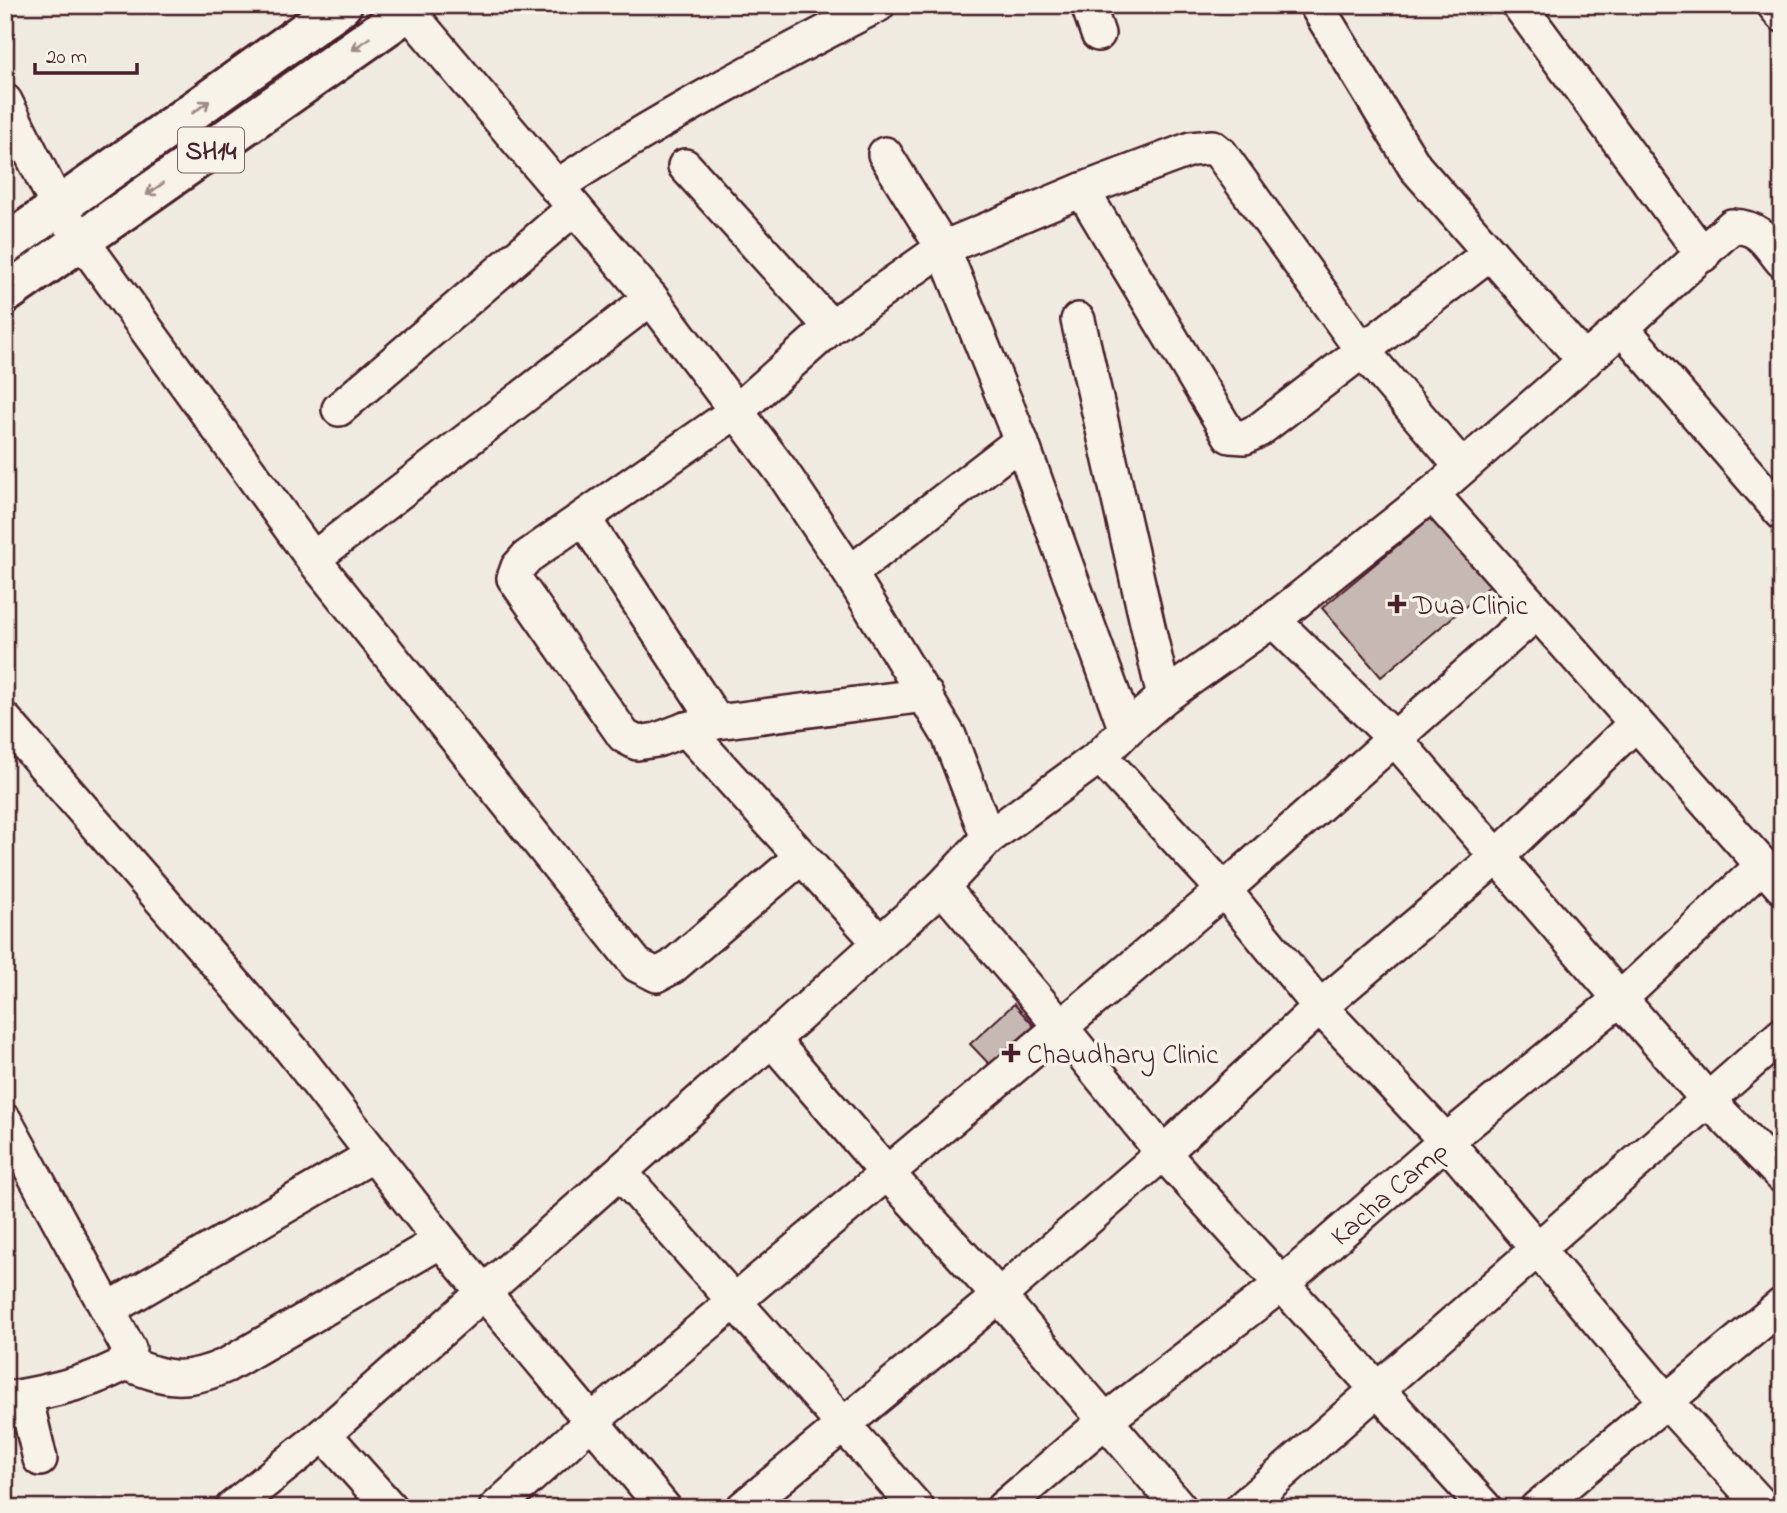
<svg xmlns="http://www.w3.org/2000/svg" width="1787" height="1513" viewBox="0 0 1787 1513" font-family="'Indie Flower',sans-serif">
  <rect width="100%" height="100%" fill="#f0ebe0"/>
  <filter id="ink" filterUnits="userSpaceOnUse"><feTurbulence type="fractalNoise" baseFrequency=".0143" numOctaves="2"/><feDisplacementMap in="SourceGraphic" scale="14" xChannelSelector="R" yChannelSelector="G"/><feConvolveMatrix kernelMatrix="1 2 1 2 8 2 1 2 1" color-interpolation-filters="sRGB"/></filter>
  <g filter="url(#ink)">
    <!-- building -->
    <g fill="#c6b8b3" stroke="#4a1f2b" stroke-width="2">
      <path d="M1439 511 1497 580 1381 677 1322 608Z"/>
      <path d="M1014 1004 1034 1026 991 1066 970 1044Z"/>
    </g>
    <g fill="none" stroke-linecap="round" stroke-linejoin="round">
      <!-- street casing -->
      <g stroke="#4a1f2b" stroke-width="38">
        <g id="street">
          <path d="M403 5 651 298 783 473 850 573 949 736 988 838"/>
          <path d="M1088 5 1098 34"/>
          <path d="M1316 5 1415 167 1585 361"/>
          <path d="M1519 5 1703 255"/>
          <path d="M1774 5 1782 15"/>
          <path d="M5 101 59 209 313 559 637 965 657 975 672 967 801 857"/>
          <path d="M885 154 943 248 1021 441 1126 730"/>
          <path d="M685 166 831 327"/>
          <path d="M556 187C659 118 768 62 878 5"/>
          <path d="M1082 190 1230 436 1245 437 1259 430 1490 253"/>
          <path d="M1078 320 1164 697"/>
          <path d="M1622 328 1782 513"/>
          <path d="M339 409 573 209"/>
          <path d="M1432 494 1782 887"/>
          <path d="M584 519 717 722"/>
          <path d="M313 559 651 298"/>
          <path d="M850 573 1021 441"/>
          <path d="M1273 620 1395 739 1708 1100 1782 1176"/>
          <path d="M926 695 717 722 686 729 657 740 637 743 624 736 514 578 518 567 527 557 738 410 831 327 943 248 1082 190 1191 149 1212 147 1221 154 1362 350 1462 467"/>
          <path d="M5 720 292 1050 441 1241 664 1508"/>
          <path d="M686 729 879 942"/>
          <path d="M1100 756 1224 890 1320 1007 1446 1141 1666 1401 1764 1508"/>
          <path d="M942 887 1060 1026 1163 1153 1485 1508"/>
          <path d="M772 1040 887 1173 999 1296 1180 1508"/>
          <path d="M5 1121 129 1349 125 1363C92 1383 43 1393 5 1399"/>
          <path d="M621 1173 917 1508"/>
          <path d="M109 1309 373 1155"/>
          <path d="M125 1363C168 1379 183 1384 227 1365L441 1241"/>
          <path d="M25 1396 40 1459"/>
          <path d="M324 1434 390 1508"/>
          <path d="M232 1508 324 1434 727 1077 772 1040 942 887 988 838 1100 756 1126 730 1164 697 1273 620 1432 494 1622 328 1732 226C1760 227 1766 241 1782 261"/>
          <path d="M496 1508 593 1420 1224 890 1537 612"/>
          <path d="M743 1508 999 1296 1163 1153 1320 1007 1498 856 1636 723"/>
          <path d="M1003 1508 1106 1420 1283 1283 1446 1141 1621 998 1762 866"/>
          <path d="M1242 1508 1782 1035"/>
          <path d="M1537 1508 1782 1305"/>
        </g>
      </g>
      <!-- primary casing -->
      <g stroke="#4a1f2b" stroke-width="44">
        <g id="primary">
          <path d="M5 245 342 5"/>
          <path d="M5 294 417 5"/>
        </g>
      </g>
      <!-- street -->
      <use href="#street" stroke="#f7f3e8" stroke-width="33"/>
      <!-- primary -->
      <use href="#primary" stroke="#f7f3e8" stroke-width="38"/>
    </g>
    <!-- one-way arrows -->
    <defs><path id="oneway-shaft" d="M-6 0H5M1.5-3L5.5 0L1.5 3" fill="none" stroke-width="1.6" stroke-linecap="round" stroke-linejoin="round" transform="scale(1.75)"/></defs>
    <g stroke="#a0898a">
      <use href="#oneway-shaft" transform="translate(361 44) rotate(145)"/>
      <use href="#oneway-shaft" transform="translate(201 107) rotate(-36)"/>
      <use href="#oneway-shaft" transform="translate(155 189) rotate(145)"/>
    </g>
  </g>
  <!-- markers -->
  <g fill="#4a1f2b" stroke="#f7f3e8" stroke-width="2.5">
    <path d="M1393.5 593.5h7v7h7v7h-7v7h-7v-7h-7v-7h7z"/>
    <path d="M1007.5 1042.5h7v7h7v7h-7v7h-7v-7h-7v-7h7z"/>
  </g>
  <g text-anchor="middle" stroke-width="7" stroke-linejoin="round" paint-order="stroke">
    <!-- shield labels -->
    <rect fill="#f7f3e8" stroke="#7e5f64" stroke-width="2" x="178" y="127.5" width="66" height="45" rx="5"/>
    <g font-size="26" font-weight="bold" fill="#4a1f2b">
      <text x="211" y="159">SH14</text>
    </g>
    <!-- poi labels -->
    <g font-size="28" fill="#4a1f2b" stroke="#f7f3e8" text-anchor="start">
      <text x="1413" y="614">Dua Clinic</text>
      <text x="1027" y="1063">Chaudhary Clinic</text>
    </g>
    <!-- street labels -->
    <g font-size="28" fill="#4a1f2b" stroke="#f7f3e8">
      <text transform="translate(1388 1192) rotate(-41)" y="10">Kacha Camp</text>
    </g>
  </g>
  <!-- margin -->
  <rect width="1787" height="1513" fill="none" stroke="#f7f3e8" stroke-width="28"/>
  <rect x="14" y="14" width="1759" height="1485" fill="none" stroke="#4a1f2b" stroke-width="2.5" filter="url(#ink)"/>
  <!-- scale -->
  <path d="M35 63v10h102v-10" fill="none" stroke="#4a1f2b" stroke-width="3.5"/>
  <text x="46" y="63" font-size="21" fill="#4a1f2b" stroke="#f7f3e8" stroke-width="5" paint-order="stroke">20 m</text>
</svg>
